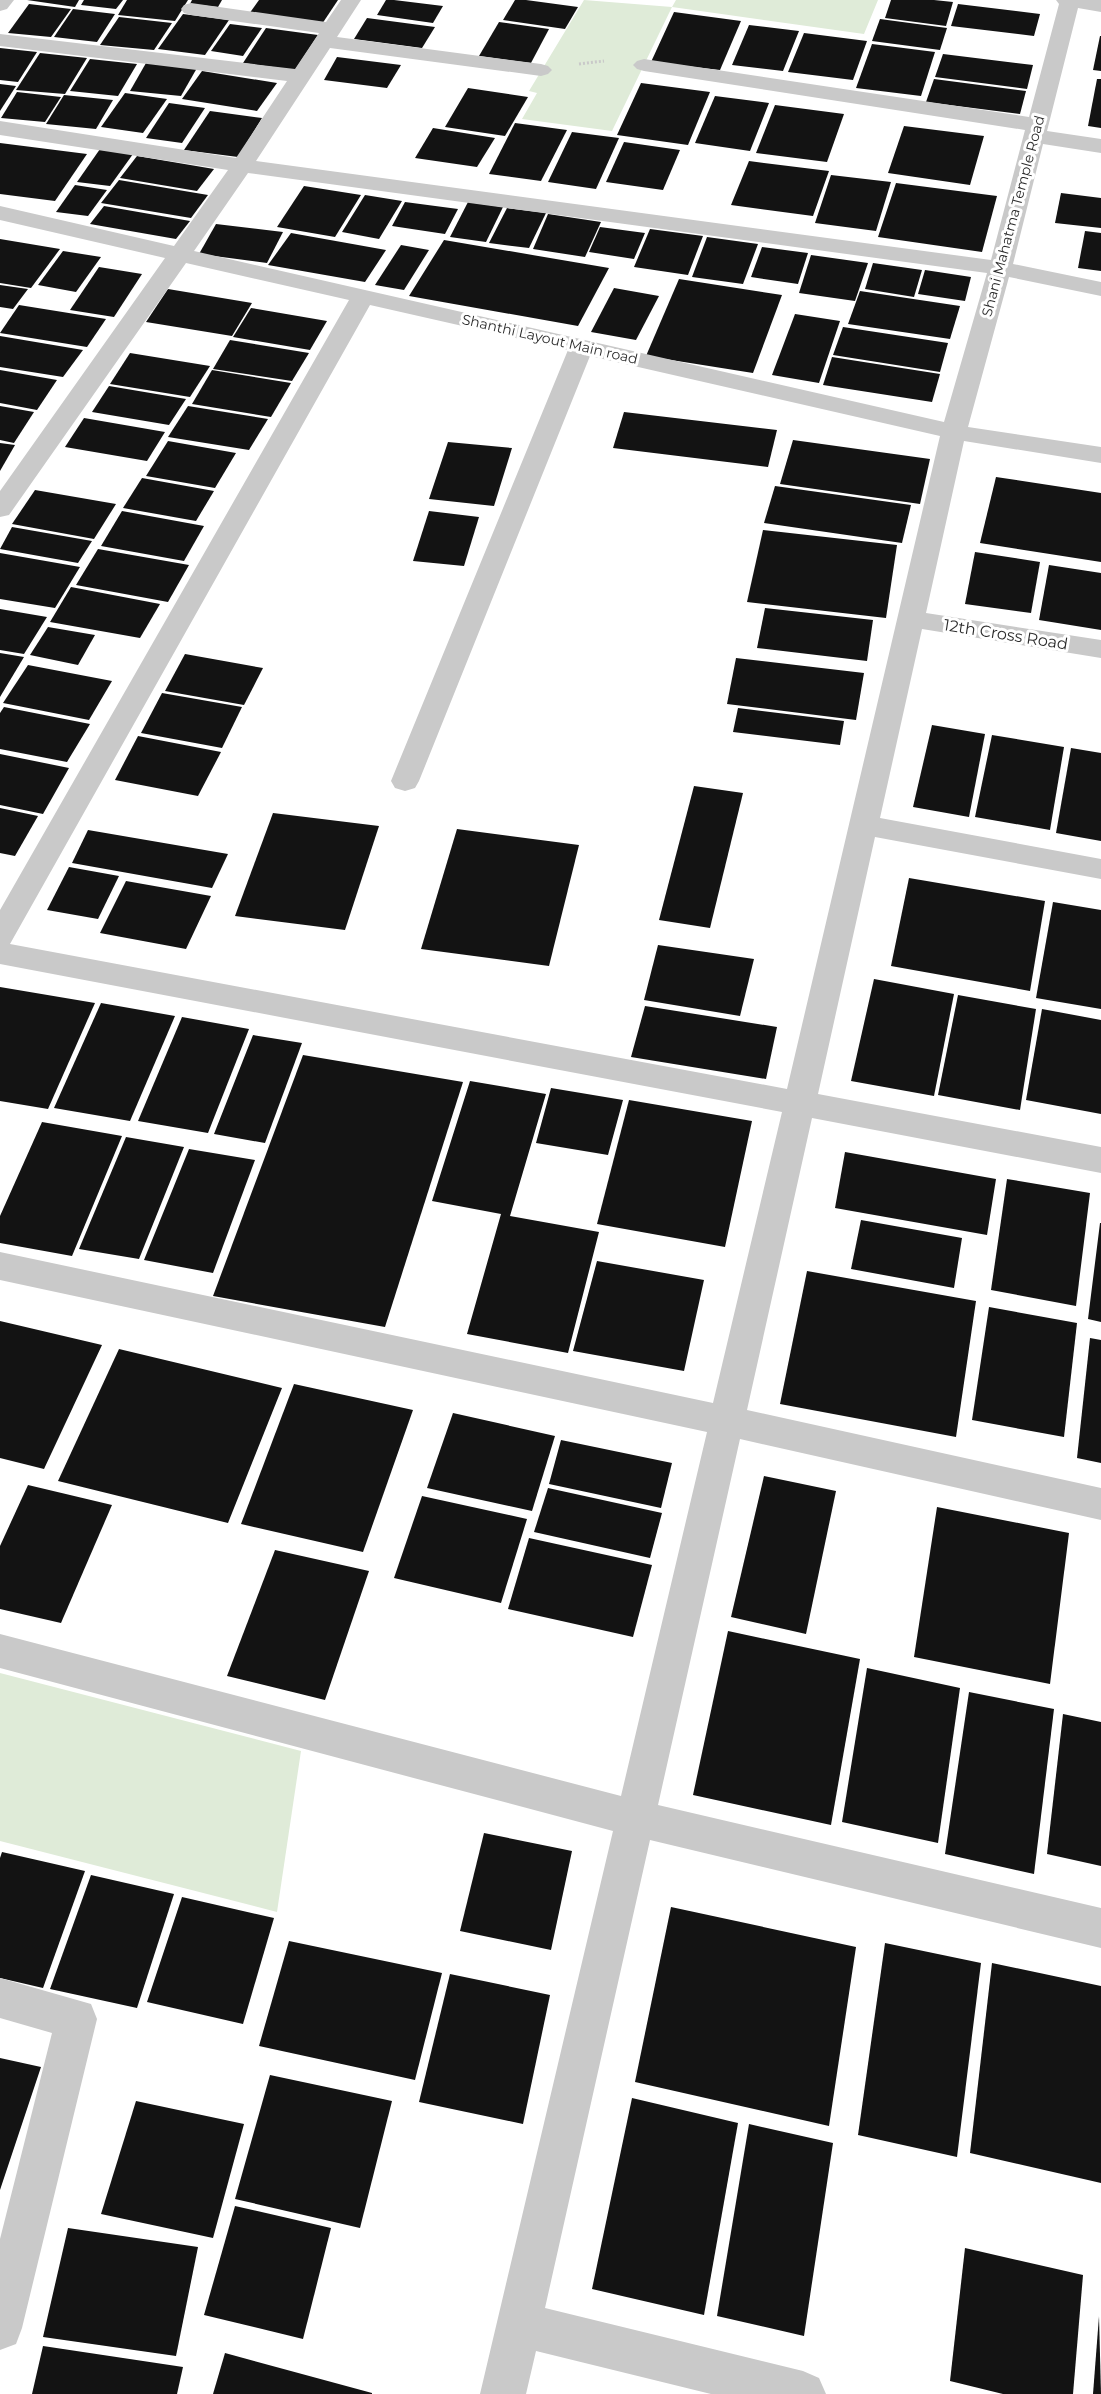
<svg xmlns="http://www.w3.org/2000/svg" width="1101" height="2394" viewBox="0 0 1101 2394" font-family="Montserrat,sans-serif">
  <rect width="100%" height="100%" fill="#fff"/>
  <!-- green -->
  <g fill="#dfebd8">
    <path d="M584 0 672 7 676 0H878L864 34 672 7 612 131 522 119 537 93 529 91Z"/>
    <path d="M0 1673 301 1751 277 1912 0 1841Z"/>
  </g>
  <!-- building -->
  <g fill="#131313">
    <path d="M27 0H79L75 7Z"/>
    <path d="M84 0H123L116 9 81 5Z"/>
    <path d="M127 0H188L175 21 118 15Z"/>
    <path d="M192 0H222L218 7 190 4Z"/>
    <path d="M259 0H338L322 24 249 14Z"/>
    <path d="M386 0H394L443 6 433 23 377 15Z"/>
    <path d="M515 0H526L578 7 565 29 503 20Z"/>
    <path d="M891 0H934L953 2 946 26 885 18Z"/>
    <path d="M29 4 71 9 51 37 8 33Z"/>
    <path d="M958 4 1040 14 1034 36 951 26Z"/>
    <path d="M73 9 115 14 97 42 54 37Z"/>
    <path d="M674 12 741 21 720 70 651 62Z"/>
    <path d="M183 14 229 20 205 55 158 49Z"/>
    <path d="M119 17 172 23 154 50 100 45Z"/>
    <path d="M367 18 435 27 422 48 354 39Z"/>
    <path d="M880 19 947 28 940 50 872 41Z"/>
    <path d="M499 22 549 29 531 63 479 56Z"/>
    <path d="M230 24 262 28 243 56 211 51Z"/>
    <path d="M749 25 799 31 783 71 732 65Z"/>
    <path d="M266 28 318 35 295 70 243 63Z"/>
    <path d="M804 33 867 41 853 80 788 72Z"/>
    <path d="M1100 36H1101V71L1093 70Z"/>
    <path d="M872 44 935 52 921 96 856 88Z"/>
    <path d="M0 48 37 52 18 82 0 80Z"/>
    <path d="M40 53 87 58 65 94 16 90Z"/>
    <path d="M943 54 1033 65 1027 89 935 77Z"/>
    <path d="M337 57 401 65 387 88 324 80Z"/>
    <path d="M90 59 137 64 118 96 70 91Z"/>
    <path d="M146 63 197 68 181 96 130 91Z"/>
    <path d="M202 71 277 83 257 111 182 99Z"/>
    <path d="M934 79 1026 91 1020 114 926 102Z"/>
    <path d="M1097 79H1101V128L1088 126Z"/>
    <path d="M641 83 710 92 688 145 617 135Z"/>
    <path d="M0 84 16 86 0 111Z"/>
    <path d="M468 88 528 97 505 136 445 127Z"/>
    <path d="M17 92 61 97 45 122 1 118Z"/>
    <path d="M125 93 167 99 143 133 101 127Z"/>
    <path d="M64 95 113 100 96 129 46 124Z"/>
    <path d="M715 96 769 103 750 151 695 143Z"/>
    <path d="M169 103 205 108 182 143 146 138Z"/>
    <path d="M775 105 844 114 827 162 756 153Z"/>
    <path d="M210 111 262 118 238 157 184 150Z"/>
    <path d="M515 123 567 130 541 181 489 174Z"/>
    <path d="M904 126 984 136 970 185 888 173Z"/>
    <path d="M433 128 495 138 477 167 415 158Z"/>
    <path d="M572 132 619 138 596 189 548 182Z"/>
    <path d="M624 142 680 150 663 190 606 182Z"/>
    <path d="M0 143 87 154 55 201 0 194Z"/>
    <path d="M100 149 133 154 110 186 77 182Z"/>
    <path d="M137 156 214 169 197 191 120 178Z"/>
    <path d="M749 161 829 171 813 216 731 205Z"/>
    <path d="M831 175 891 182 876 231 815 223Z"/>
    <path d="M119 180 208 195 191 218 101 203Z"/>
    <path d="M896 183 997 196 982 252 878 237Z"/>
    <path d="M75 185 107 190 88 216 56 212Z"/>
    <path d="M304 186 361 195 335 237 277 227Z"/>
    <path d="M1061 193 1101 198V228L1055 223Z"/>
    <path d="M365 195 402 201 379 239 342 232Z"/>
    <path d="M405 202 458 209 445 234 392 226Z"/>
    <path d="M468 202 503 207 486 242 450 237Z"/>
    <path d="M104 206 190 221 176 239 90 224Z"/>
    <path d="M507 208 546 213 529 248 489 243Z"/>
    <path d="M548 214 601 222 585 257 533 249Z"/>
    <path d="M216 224 283 232 267 263 199 254Z"/>
    <path d="M600 227 645 233 634 259 589 252Z"/>
    <path d="M650 229 703 236 688 275 634 267Z"/>
    <path d="M1085 231 1101 233V271L1078 268Z"/>
    <path d="M291 233 386 250 365 282 268 265Z"/>
    <path d="M707 237 758 244 743 284 692 277Z"/>
    <path d="M0 239 60 249 31 288 0 283Z"/>
    <path d="M444 240 609 268 578 326 409 296Z"/>
    <path d="M401 245 429 250 404 290 375 285Z"/>
    <path d="M762 247 808 253 798 284 751 277Z"/>
    <path d="M63 251 101 257 76 292 38 285Z"/>
    <path d="M811 255 868 263 855 301 799 293Z"/>
    <path d="M873 263 922 270 914 297 865 289Z"/>
    <path d="M99 267 142 274 114 317 70 310Z"/>
    <path d="M925 270 971 277 965 301 918 294Z"/>
    <path d="M679 279 782 295 753 373 646 356Z"/>
    <path d="M0 285 28 289 13 309 0 307Z"/>
    <path d="M614 288 659 296 636 340 591 332Z"/>
    <path d="M168 289 252 303 232 336 146 322Z"/>
    <path d="M860 291 960 306 950 339 848 324Z"/>
    <path d="M19 305 106 319 87 347 0 333Z"/>
    <path d="M251 308 327 321 310 350 233 337Z"/>
    <path d="M795 314 840 321 819 383 772 375Z"/>
    <path d="M843 327 948 343 940 372 833 355Z"/>
    <path d="M0 336 83 350 63 377 0 367Z"/>
    <path d="M230 340 309 353 292 381 213 369Z"/>
    <path d="M130 353 210 366 190 397 110 384Z"/>
    <path d="M832 357 940 374 932 402 823 385Z"/>
    <path d="M0 370 57 380 37 410 0 403Z"/>
    <path d="M212 370 291 383 271 417 192 404Z"/>
    <path d="M109 386 186 399 169 425 92 412Z"/>
    <path d="M0 406 34 412 14 443 0 440Z"/>
    <path d="M188 406 268 419 249 450 168 437Z"/>
    <path d="M624 412 777 430 768 467 613 448Z"/>
    <path d="M84 418 165 432 147 461 65 447Z"/>
    <path d="M793 440 930 459 920 504 780 484Z"/>
    <path d="M168 441 236 453 215 488 146 476Z"/>
    <path d="M448 442 512 448 494 506 429 499Z"/>
    <path d="M0 443 15 445 0 471Z"/>
    <path d="M996 477 1101 493V562L980 543Z"/>
    <path d="M142 478 214 491 196 521 123 508Z"/>
    <path d="M775 486 911 505 902 543 764 523Z"/>
    <path d="M35 490 116 504 94 539 12 524Z"/>
    <path d="M122 511 204 526 184 561 101 546Z"/>
    <path d="M429 511 479 517 464 566 413 561Z"/>
    <path d="M12 527 92 541 78 563 0 549Z"/>
    <path d="M763 530 897 545 886 618 747 602Z"/>
    <path d="M98 549 189 565 168 602 76 585Z"/>
    <path d="M975 552 1040 562 1031 613 965 604Z"/>
    <path d="M0 553 80 567 55 608 0 599Z"/>
    <path d="M1049 565 1101 573V630L1039 620Z"/>
    <path d="M71 587 160 604 140 638 50 622Z"/>
    <path d="M765 608 873 620 867 661 757 648Z"/>
    <path d="M0 609 47 617 24 654 0 650Z"/>
    <path d="M48 627 95 635 78 665 30 655Z"/>
    <path d="M0 653 24 657 0 697Z"/>
    <path d="M185 654 263 668 244 705 165 691Z"/>
    <path d="M736 658 864 673 856 720 727 704Z"/>
    <path d="M28 665 112 681 89 720 3 703Z"/>
    <path d="M162 693 242 707 222 748 141 733Z"/>
    <path d="M4 707 90 724 67 762 0 749V713Z"/>
    <path d="M738 708 844 721 840 745 733 732Z"/>
    <path d="M932 725 985 734 969 817 913 807Z"/>
    <path d="M992 735 1064 747 1050 830 975 817Z"/>
    <path d="M138 736 221 752 198 796 115 780Z"/>
    <path d="M1071 748 1101 753V841L1056 833Z"/>
    <path d="M0 754 69 768 43 814 0 805Z"/>
    <path d="M694 786 743 793 710 928 659 920Z"/>
    <path d="M0 808 38 816 15 856 0 853Z"/>
    <path d="M273 813 379 826 345 930 235 916Z"/>
    <path d="M457 829 579 845 549 966 421 949Z"/>
    <path d="M88 830 228 854 212 888 72 863Z"/>
    <path d="M69 867 119 876 98 919 47 910Z"/>
    <path d="M909 878 1045 901 1030 991 891 966Z"/>
    <path d="M126 881 211 896 186 949 100 933Z"/>
    <path d="M1053 902 1101 910V1009L1036 998Z"/>
    <path d="M658 945 754 959 740 1016 644 1000Z"/>
    <path d="M874 979 954 994 934 1096 851 1081Z"/>
    <path d="M0 987 95 1003 48 1109 0 1101Z"/>
    <path d="M958 995 1036 1009 1020 1110 938 1095Z"/>
    <path d="M101 1003 175 1016 130 1121 54 1108Z"/>
    <path d="M645 1006 777 1027 766 1079 631 1057Z"/>
    <path d="M1042 1009 1101 1020V1114L1026 1100Z"/>
    <path d="M182 1017 249 1029 208 1133 138 1121Z"/>
    <path d="M253 1035 302 1043 265 1143 214 1134Z"/>
    <path d="M303 1055 463 1082 385 1327 213 1296Z"/>
    <path d="M470 1081 546 1094 510 1216 599 1232 568 1353 467 1334 501 1214 432 1201Z"/>
    <path d="M551 1088 623 1100 608 1155 536 1143Z"/>
    <path d="M629 1100 752 1121 725 1247 597 1224Z"/>
    <path d="M42 1122 122 1136 72 1256 0 1243V1216Z"/>
    <path d="M126 1137 184 1147 139 1259 79 1249Z"/>
    <path d="M189 1149 255 1160 213 1273 144 1260Z"/>
    <path d="M845 1152 996 1179 987 1235 835 1208Z"/>
    <path d="M1007 1179 1090 1193 1076 1306 991 1290Z"/>
    <path d="M861 1220 962 1238 954 1288 851 1269Z"/>
    <path d="M1100 1223H1101V1322L1088 1319Z"/>
    <path d="M597 1261 704 1280 684 1371 573 1351Z"/>
    <path d="M807 1271 976 1301 956 1437 780 1404Z"/>
    <path d="M989 1307 1077 1323 1064 1437 972 1420Z"/>
    <path d="M0 1321 102 1345 44 1469 0 1458Z"/>
    <path d="M1090 1338 1101 1340V1463L1077 1458Z"/>
    <path d="M119 1349 282 1388 228 1523 58 1481Z"/>
    <path d="M294 1384 413 1410 363 1552 241 1524Z"/>
    <path d="M453 1413 555 1436 532 1511 427 1488Z"/>
    <path d="M561 1440 672 1463 661 1508 549 1484Z"/>
    <path d="M764 1476 836 1491 806 1634 731 1617Z"/>
    <path d="M28 1485 112 1505 61 1623 0 1609V1546Z"/>
    <path d="M548 1488 662 1513 650 1558 534 1532Z"/>
    <path d="M422 1496 527 1519 501 1603 394 1578Z"/>
    <path d="M937 1507 1069 1533 1050 1684 914 1657Z"/>
    <path d="M529 1538 652 1565 633 1637 508 1609Z"/>
    <path d="M275 1550 369 1571 325 1700 227 1676Z"/>
    <path d="M728 1631 860 1659 831 1825 693 1795Z"/>
    <path d="M867 1668 960 1688 938 1843 842 1822Z"/>
    <path d="M969 1692 1054 1709 1034 1874 945 1854Z"/>
    <path d="M1063 1714 1101 1722V1866L1047 1854Z"/>
    <path d="M484 1833 572 1851 551 1950 460 1931Z"/>
    <path d="M2 1852 85 1871 43 1988 0 1978V1858Z"/>
    <path d="M91 1875 174 1894 137 2008 50 1989Z"/>
    <path d="M182 1897 274 1918 243 2024 147 2002Z"/>
    <path d="M671 1907 856 1947 829 2126 635 2082Z"/>
    <path d="M289 1941 442 1973 415 2080 259 2046Z"/>
    <path d="M885 1943 981 1963 957 2157 858 2135Z"/>
    <path d="M992 1963 1101 1986V2183L970 2153Z"/>
    <path d="M450 1974 550 1995 523 2124 419 2102Z"/>
    <path d="M0 2058 41 2067 0 2190Z"/>
    <path d="M270 2075 392 2101 360 2228 235 2199Z"/>
    <path d="M632 2098 738 2123 704 2315 592 2289Z"/>
    <path d="M136 2101 244 2124 213 2238 101 2214Z"/>
    <path d="M749 2124 833 2143 804 2336 717 2316Z"/>
    <path d="M235 2206 331 2228 303 2339 204 2315Z"/>
    <path d="M68 2228 198 2247 176 2356 43 2337Z"/>
    <path d="M965 2248 1083 2275 1073 2394H1003L950 2381Z"/>
    <path d="M1099 2316 1101 2394H1093Z"/>
    <path d="M43 2346 183 2367 177 2394H32Z"/>
    <path d="M225 2353 372 2393V2394H213Z"/>
  </g>
  <g fill="none" stroke-linecap="round" stroke-linejoin="round">
    <!-- path -->
    <path stroke="#c9c9c9" stroke-width="3" stroke-dasharray="2 2" stroke-linecap="butt" d="M579 64 604 61"/>
    <!-- minor -->
    <g fill="#c9c9c9" fill-rule="evenodd">
      <path d="M0 0H14L7 9 0 11Z"/>
      <path d="M341 0H361L337 37 541 64 548 66 552 70 548 74 541 76 330 48 256 161 991 260 1025 130 644 71 637 69 633 65 637 61 644 59 1029 117 1059 4 1056 0H1101V12L1078 8 1047 131 1101 139V153L1043 144 1013 264 1101 282V296L1009 277 968 427 1101 447V463L964 441 926 613 1101 640V658L922 629 880 818 1101 859V879L875 837 818 1094 1101 1147V1173L812 1118 747 1410 1101 1488V1520L740 1439 658 1805 1101 1908V1948L650 1840 545 2308 803 2371 819 2378 826 2394H711L536 2351 526 2394H480L613 1831 0 1668V1634L621 1796 707 1432 0 1280V1252L713 1403 782 1112 0 964V910L349 300 186 263 9 515 0 517V491L165 258 0 220V206L174 246 228 170 0 135V121L236 158 287 81 0 46V34L295 69 319 33 191 15 184 13 181 9 184 5 191 3 326 22ZM248 173 987 273 944 422 194 251ZM370 305 568 350 391 781 395 788 405 791 415 788 419 781 590 356 940 436 787 1089 10 944Z"/>
      <path d="M0 1978 91 2004 97 2019 22 2328 16 2344 0 2350V2239L52 2033 0 2018Z"/>
    </g>
  </g>
  <g text-anchor="middle" stroke-width="6" stroke-linejoin="round" paint-order="stroke">
    <!-- far-street labels -->
    <g font-size="14" fill="#2c2c2c" stroke="#fff">
      <text transform="translate(1013 216) rotate(-75)" y="5">Shani Mahatma Temple Road</text>
      <text transform="translate(550 339) rotate(13)" y="5">Shanthi Layout Main road</text>
    </g>
    <!-- street labels -->
    <g font-size="16" fill="#2c2c2c" stroke="#fff">
      <text transform="translate(1006 634) rotate(9)" y="6">12th Cross Road</text>
    </g>
  </g>
</svg>
